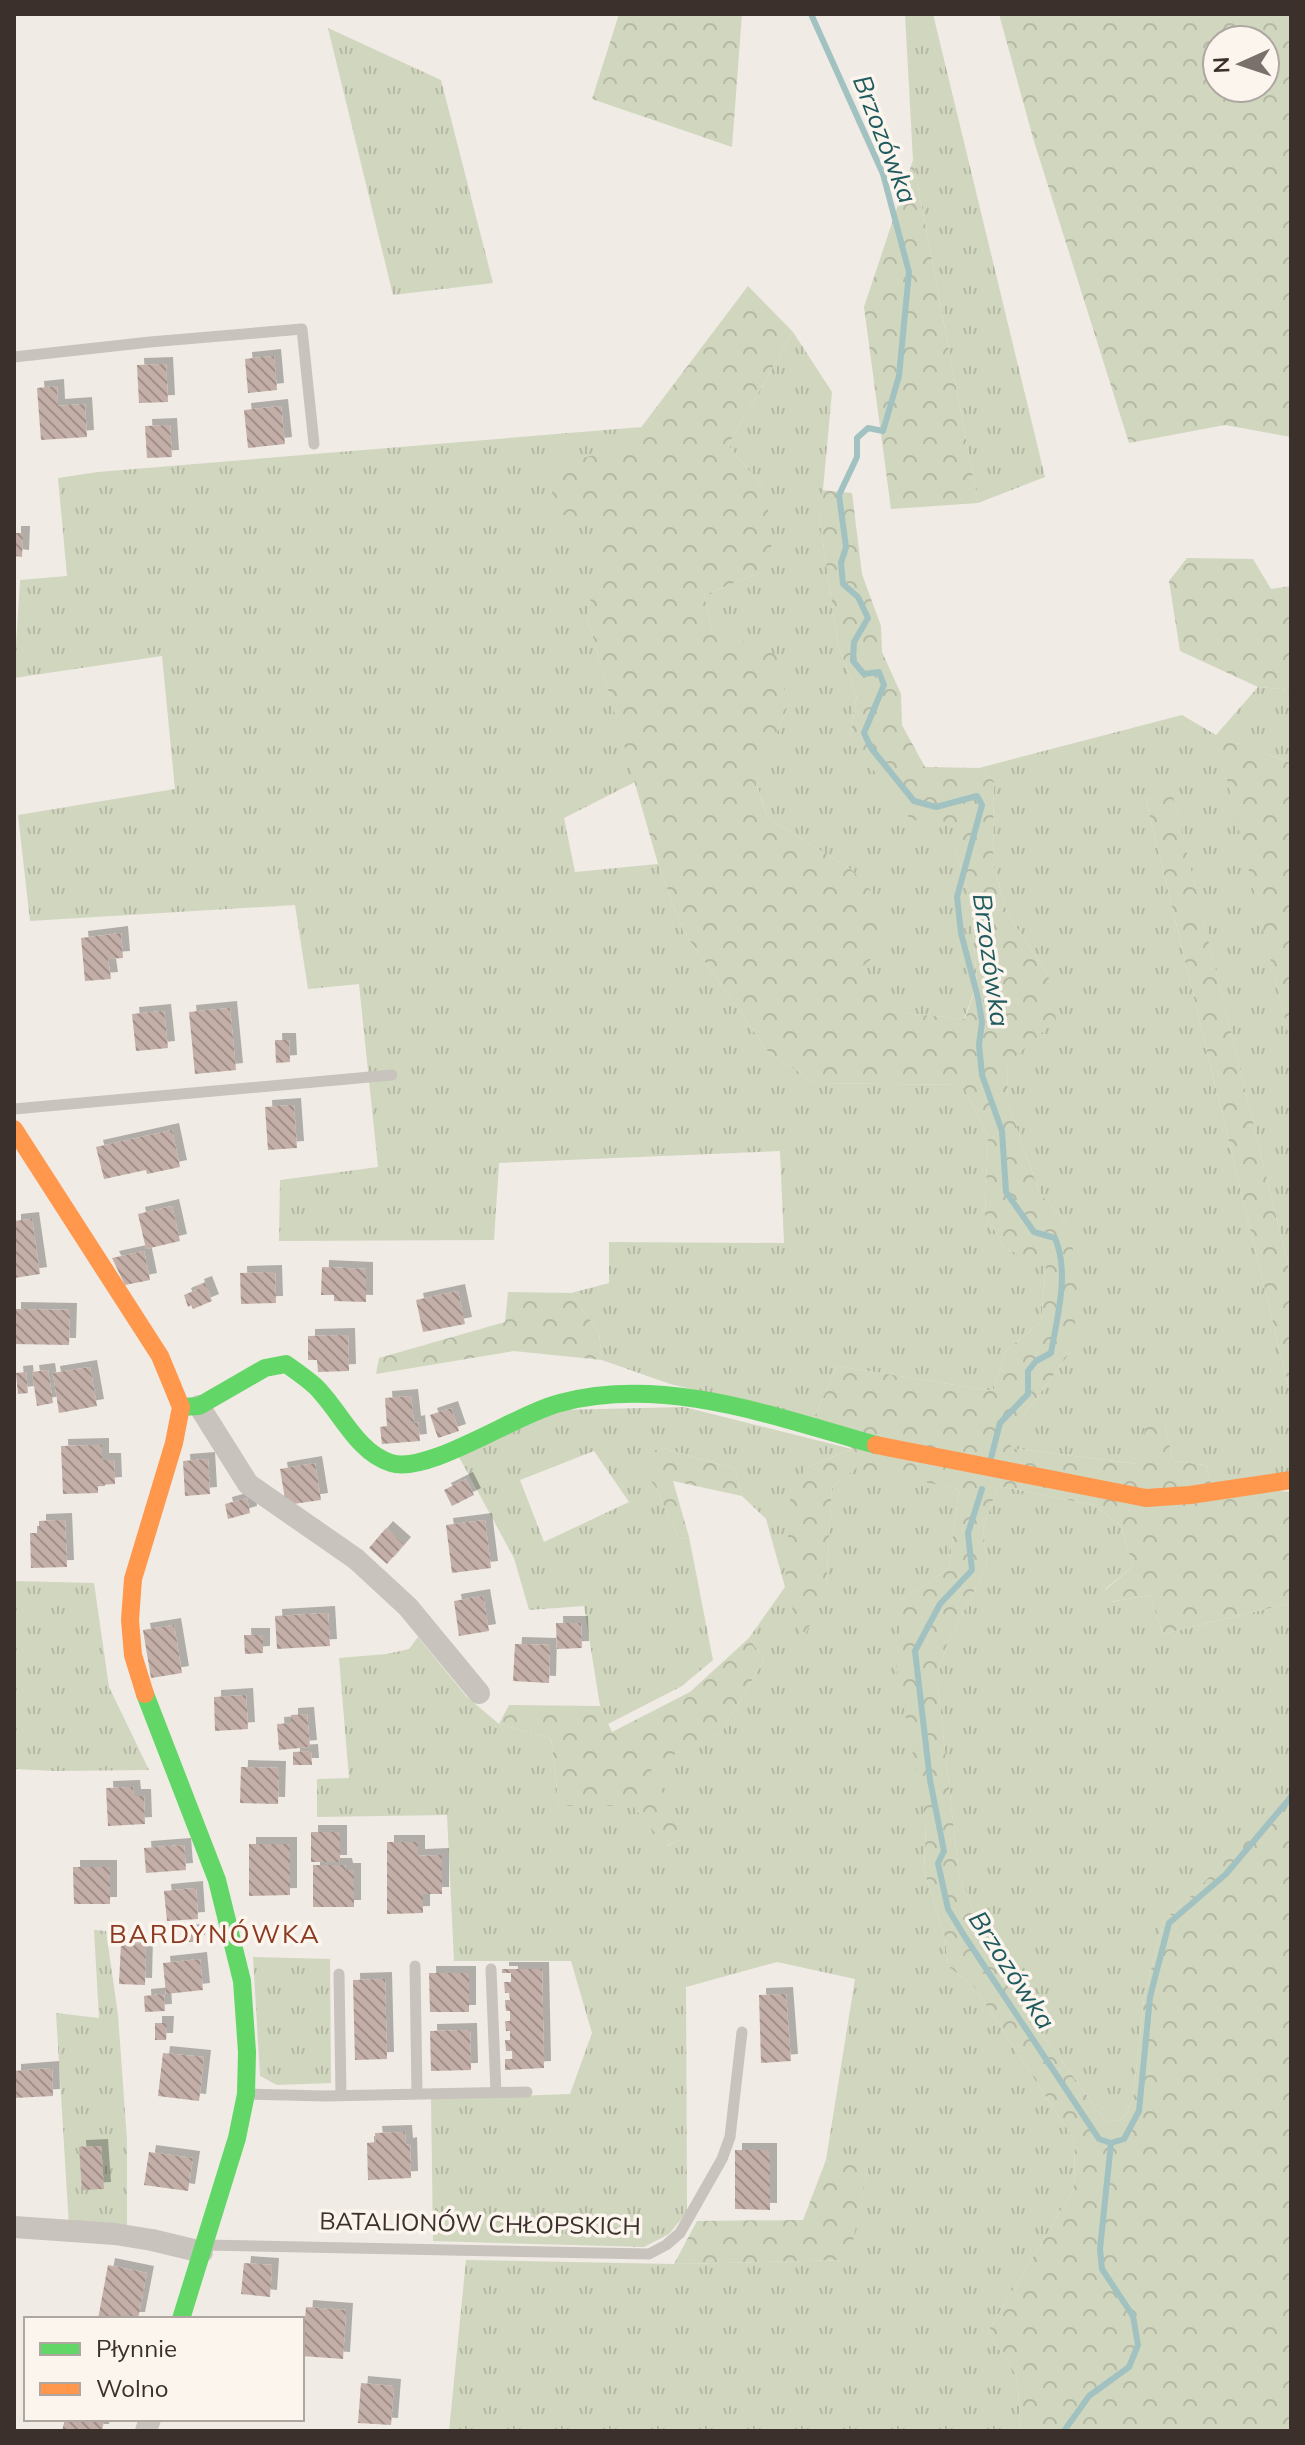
<svg xmlns="http://www.w3.org/2000/svg" width="1305" height="2445" viewBox="0 0 1305 2445" font-family="Mulish,sans-serif">
  <defs>
    <pattern id="grass-tufts" width="24" height="20" patternUnits="userSpaceOnUse" patternTransform="scale(2)"><rect width="24" height="20" fill="#d1d6bf"/><path d="M3 7l-1-3M5 7V3M7 7l1-3M15 17l-1-3M17 17v-4M19 17l1-3" fill="none" stroke="#b4b8a4"/></pattern>
    <pattern id="forest-crowns" width="20" height="18" patternUnits="userSpaceOnUse" patternTransform="scale(2)"><rect width="20" height="18" fill="#d1d6bf"/><path d="M2 6a3 3 0 1 1 6 0M12 15a3 3 0 1 1 6 0" fill="none" stroke="#b4b8a4"/></pattern>
    <pattern id="building-back-hatch" width="6" height="6" patternUnits="userSpaceOnUse" patternTransform="scale(2)"><rect width="6" height="6" fill="#c3afa7"/><path d="M-1 5l2 2M0 0l6 6M5-1l2 2" fill="none" stroke="#a08f88"/></pattern>
    <filter id="shadow"><feDropShadow dx="7" dy="-7" stdDeviation="0" flood-color="#0004"/></filter>
  </defs>
  <rect width="100%" height="100%" fill="#f0ebe5"/>
  <!-- grass -->
  <g fill="url(#grass-tufts)" fill-rule="evenodd">
    <path d="M905 14H933L1045 477 978 503 913 160Z"/>
    <path d="M328 28 441 80 493 283 393 295Z"/>
    <path d="M793 332 832 392 820 522 838 645 857 694 850 739 954 821V846L970 894 977 984 964 1019 890 1012 863 966 852 870 768 818 756 783 788 706 712 628 704 595 759 573 765 490 728 445Z"/>
    <path d="M642 427 627 446 587 616 635 782 564 818 575 872 658 864 683 931 769 1053 816 1083 963 1085 988 1136 985 1215 1005 1248 1046 1265 1041 1322 1007 1350 993 1391 837 1366 814 1418 670 1384 602 1360 599 1333 571 1293 609 1283V1242L784 1243 780 1151 499 1163 494 1240 279 1241 280 1180 378 1167 359 984 308 989 295 905 30 921 18 815 175 789 162 656 14 678 20 580 67 576 58 478 98 472Z"/>
    <path d="M1258 687 1291 690V763L1217 736 1291 1044V1277L1172 793 1146 800 1291 1397V1474L1211 1484 1206 1465 1173 1461 1165 1424 1147 1420 1139 1464 1009 1448 1024 1415 1071 1351 1070 1227 1039 1192 1008 1102 1007 1064 1048 975 1007 913 993 863 994 781 979 768 1182 715 1216 735Z"/>
    <path d="M684 1407 852 1449 808 1467 826 1588 832 1488 857 1467 959 1489 949 1568 903 1600 926 1824 924 1871 945 1937 948 1966 975 1988 1075 2141 1074 2189 988 2332 1017 2376 1021 2431H449L466 2260 674 2264 848 2260 868 2169 826 2160 855 1979 777 1962 686 1987 687 2212 669 2234 644 2247 433 2241 431 2099 570 2094 592 2033 571 1961H454L447 1815 317 1817V1779L349 1778 339 1658 387 1654 409 1649 418 1637 467 1697 499 1724 551 1738 559 1806H633L667 1846 685 1838 648 1766 721 1733 764 1660 749 1638 785 1587 766 1519 742 1496 735 1469 663 1448 655 1486 679 1539 689 1537 713 1660 682 1686 608 1724 600 1706 584 1606 529 1610 514 1558 459 1457 560 1410ZM594 1451 629 1502 544 1542 520 1480Z"/>
    <path d="M998 1486 1093 1505 1121 1526 1133 1566 1105 1589 1111 1602 1150 1595 1163 1634 1291 1603V1819L1284 1798 1194 1893 1163 1921 1144 1998 1133 2099 1123 2119 1106 2122 998 1973 959 1875 937 1678 947 1644 987 1565 983 1528Z"/>
    <path d="M14 1581 94 1583 109 1687 149 1770 55 1771 14 1769Z"/>
    <path d="M94 1930 106 1931 118 2015 127 2140V2234L69 2227 56 2013 99 2018Z"/>
    <path d="M253 1957 330 1959 331 2083 277 2085 260 2076Z"/>
  </g>
  <!-- forest -->
  <g fill="url(#forest-crowns)" fill-rule="evenodd">
    <path d="M619 14H742L732 147 592 99Z"/>
    <path d="M999 14H1291V437L1225 425 1129 443 1033 138ZM1217 40H1265V88H1217Z"/>
    <path d="M913 160 978 503 891 509 864 307Z"/>
    <path d="M748 286 793 332 728 445 765 490 773 542 759 573 704 595 712 628 776 655 788 706 756 784 768 818 852 870 878 901 883 949 863 966 891 1012 965 1019 977 984 970 894 954 846V822L911 820 850 739 857 694 838 645 820 522 822 490 852 493 862 574 881 626 882 652 901 694 902 725 925 767 979 768 994 781 993 863 1007 913 1048 975 1056 1020 1007 1064 1008 1102 1039 1192 1070 1227 1078 1300 1071 1351 1024 1415 1010 1448 1138 1464 1147 1419 1165 1424 1173 1461 1206 1465 1211 1484 1291 1492V1603L1163 1634 1150 1595 1110 1602 1105 1590 1133 1566 1121 1526 1093 1505 998 1486 983 1528 987 1565 947 1644 937 1678 959 1875 998 1973 1106 2122 1123 2119 1133 2099 1144 1998 1163 1921 1194 1893 1284 1797 1291 1819V2431H1021L1017 2376 988 2332 1074 2189 1075 2141 975 1988 948 1966 945 1937 924 1871 926 1824 895 1659 903 1600 949 1568 959 1489 856 1468 832 1488 826 1588 803 1640 785 1587 791 1485 808 1467 852 1449 814 1418 837 1366 993 1391 1007 1350 1041 1322 1046 1266 1005 1248 985 1215 988 1136 963 1085 816 1083 769 1053 683 931 658 864 587 616 608 519 553 514 551 467 627 446Z"/>
    <path d="M1187 558 1253 559 1271 589 1291 586V690L1258 687 1180 651 1169 581Z"/>
    <path d="M1216 735 1291 763V1044Z"/>
    <path d="M1172 792 1291 1277V1397L1146 800Z"/>
    <path d="M508 1292 571 1293 599 1333 602 1360 514 1351 376 1374 379 1358 505 1322Z"/>
    <path d="M663 1448 735 1469 742 1496 673 1481 689 1537 679 1539 655 1486 631 1457Z"/>
    <path d="M749 1638 764 1660 721 1733 649 1766 686 1838 666 1846 633 1806H559L551 1738 499 1724 509 1705 600 1706 612 1732 690 1692Z"/>
    <path d="M826 2160 868 2168 849 2260 674 2264 697 2221 803 2220Z"/>
  </g>
  <g fill="none" stroke-linecap="round" stroke-linejoin="round">
    <!-- stream -->
    <g stroke="#a1c2c1" stroke-width="6">
      <path d="M811 14 883 174 909 272 899 376 883 431 868 428 857 438V457L839 495 846 547 841 563 843 584 858 597 868 618 854 642 853 661 864 674 879 672 884 685 864 733 871 748 914 801 936 807 977 796 982 805 957 897 961 933 978 998 982 1022 979 1045 982 1075 1002 1131 1006 1192 1034 1232 1055 1238C1070 1273 1057 1317 1051 1353L1036 1361 1028 1371V1394L1000 1423 991 1458"/>
      <path d="M982 1489 968 1533 972 1570 940 1604 915 1651 930 1780 944 1851 938 1863 948 1909 965 1937 1099 2139 1111 2143 1100 2249 1102 2269 1133 2316 1138 2345 1129 2367 1089 2396 1064 2431"/>
      <path d="M1111 2143 1124 2139 1139 2111 1150 1997 1169 1923 1226 1874 1291 1797"/>
    </g>
  </g>
  <!-- building -->
  <g fill="url(#building-back-hatch)" filter="url(#shadow)">
    <path d="M274 356 277 390 248 393 245 359Z"/>
    <path d="M166 364 168 402 139 403 137 365Z"/>
    <path d="M57 386 58 406 85 404 87 437 41 440 37 388Z"/>
    <path d="M281 406 285 444 248 448 244 410Z"/>
    <path d="M170 425 172 457 147 458 145 426Z"/>
    <path d="M14 533H23L22 557 14 556Z"/>
    <path d="M121 933 123 958 108 959 111 979 85 981 81 938Z"/>
    <path d="M230 1008 236 1070 195 1074 189 1012Z"/>
    <path d="M164 1011 168 1048 136 1051 132 1014Z"/>
    <path d="M275 1040H289L290 1062 276 1063Z"/>
    <path d="M294 1105 297 1148 268 1150 265 1107Z"/>
    <path d="M172 1130 180 1167 147 1174 146 1170 104 1179 96 1147Z"/>
    <path d="M172 1206 180 1241 146 1249 138 1214Z"/>
    <path d="M32 1219 40 1274 14 1278V1221Z"/>
    <path d="M144 1251 150 1280 125 1285 112 1258Z"/>
    <path d="M322 1267 366 1269V1302L334 1301V1295H321Z"/>
    <path d="M275 1272 276 1303 241 1304 240 1273Z"/>
    <path d="M205 1283 212 1301 193 1309 191 1305 188 1307 184 1295 198 1289 197 1286Z"/>
    <path d="M458 1291 465 1324 423 1332 416 1300Z"/>
    <path d="M14 1309 70 1310 69 1345 14 1344Z"/>
    <path d="M348 1335 349 1371 318 1372 317 1360H308V1336Z"/>
    <path d="M90 1367 97 1406 59 1413 53 1373Z"/>
    <path d="M48 1370 53 1403 37 1406 32 1372Z"/>
    <path d="M26 1372 28 1393 18 1394 16 1373Z"/>
    <path d="M411 1396 414 1423 418 1422 420 1441 382 1444 380 1427 387 1426 385 1398Z"/>
    <path d="M451 1408 459 1431 438 1438 430 1415Z"/>
    <path d="M102 1445V1460H114L115 1484 98 1485V1493L63 1494 61 1446Z"/>
    <path d="M208 1459 210 1494 185 1496 183 1461Z"/>
    <path d="M315 1463 321 1500 286 1505 280 1469Z"/>
    <path d="M466 1479 474 1495 452 1506 444 1490Z"/>
    <path d="M247 1498 250 1513 228 1519 225 1504Z"/>
    <path d="M65 1520 67 1567 31 1568 30 1533H39V1521Z"/>
    <path d="M485 1520 491 1568 452 1573 446 1525Z"/>
    <path d="M386 1528 404 1544 387 1564 369 1548Z"/>
    <path d="M483 1596 489 1631 459 1636 454 1601Z"/>
    <path d="M328 1613 330 1646 277 1649 275 1616Z"/>
    <path d="M556 1623H581L582 1648 557 1649Z"/>
    <path d="M174 1625 182 1673 151 1678 143 1630Z"/>
    <path d="M244 1635H263V1653L245 1654Z"/>
    <path d="M515 1644 550 1645 549 1683 513 1681Z"/>
    <path d="M246 1695 248 1729 215 1731 214 1697Z"/>
    <path d="M307 1714 310 1747 279 1750 277 1724 291 1723V1715Z"/>
    <path d="M311 1751 312 1765H293V1752Z"/>
    <path d="M241 1767 279 1768 278 1804 240 1803Z"/>
    <path d="M133 1787 134 1796H144L145 1824 108 1826 106 1788Z"/>
    <rect x="311" y="1832" width="29" height="30"/>
    <path d="M387 1842H418V1856L442 1855V1894H423V1913L387 1914Z"/>
    <path d="M249 1844H290V1895L249 1896Z"/>
    <path d="M184 1845 186 1870 146 1873 144 1848Z"/>
    <path d="M313 1865H345L346 1870H354V1907H313Z"/>
    <path d="M73 1867H110V1904H74Z"/>
    <path d="M196 1888 198 1919 167 1921 164 1891Z"/>
    <path d="M198 1931V1942H183L182 1932Z"/>
    <path d="M121 1943 146 1944 145 1985 119 1984Z"/>
    <path d="M200 1959 203 1990 166 1994 163 1963Z"/>
    <path d="M502 1969H542L544 2068 505 2070V2059H513L512 2051H506L505 2040H510V2031H506L505 2021H510V2011H506L505 2000H510L509 1993H505L504 1982H511V1973H502Z"/>
    <path d="M429 1973H469V2012H430Z"/>
    <path d="M385 1979 387 2059 355 2060 353 1980Z"/>
    <path d="M164 1994 165 2011 145 2012 144 1996Z"/>
    <path d="M786 1994 791 2061 761 2063 759 1995Z"/>
    <path d="M155 2023H167L166 2040H155Z"/>
    <path d="M470 2030 471 2070 431 2071 430 2031Z"/>
    <path d="M163 2053 204 2057 199 2101 158 2096Z"/>
    <path d="M52 2068 53 2096 14 2098V2071Z"/>
    <path d="M405 2132 406 2145 410 2144 411 2178 368 2180 367 2143 376 2142 375 2133Z"/>
    <path d="M101 2146 104 2189 82 2190 79 2147Z"/>
    <path d="M735 2150H770V2210L735 2209Z"/>
    <path d="M149 2152 193 2158 188 2191 144 2185Z"/>
    <path d="M244 2263 272 2265 270 2297 241 2294Z"/>
    <path d="M108 2265 147 2273 138 2319H98Z"/>
    <path d="M306 2307 346 2310 343 2359 302 2356Z"/>
    <path d="M361 2383 394 2386 391 2425 358 2423Z"/>
    <path d="M65 2419H96L104 2421 102 2431H62Z"/>
  </g>
  <g fill="none" stroke-linecap="round" stroke-linejoin="round">
    <!-- lane -->
    <g stroke="#c9c3be" stroke-width="11">
      <path d="M14 357 150 342 302 329 314 444"/>
      <path d="M14 1109 392 1075"/>
      <path d="M415 1966 417 2093"/>
      <path d="M491 1969 496 2093"/>
      <path d="M339 1974 341 2095"/>
      <path d="M246 2094 325 2096 527 2092"/>
      <path d="M205 2245 649 2254 666 2245 680 2233 722 2159 730 2137 742 2032"/>
    </g>
    <!-- street -->
    <g stroke="#c9c3be" stroke-width="22">
      <path d="M199 1406 248 1484 356 1559 408 1607 479 1693"/>
      <path d="M14 2227 115 2234 152 2240 202 2252"/>
      <path d="M146 2431 150 2419"/>
    </g>
    <!-- fast -->
    <g stroke="#63d668" stroke-width="18">
      <path d="M181 1407 199 1406 265 1368 286 1364C296 1371 306 1378 315 1386 340 1410 356 1452 391 1463 428 1475 518 1413 560 1403 665 1375 775 1417 876 1445"/>
      <path d="M145 1694 217 1880 242 1981 247 2052 246 2094 237 2138 181 2319"/>
    </g>
    <!-- slow -->
    <g stroke="#ff974d" stroke-width="18">
      <path d="M14 1129 160 1356 181 1407 174 1443 133 1579 130 1620 133 1655 145 1694"/>
      <path d="M876 1445 1146 1498 1190 1495 1291 1480"/>
    </g>
  </g>
  <g text-anchor="middle" stroke-width="7" stroke-linejoin="round" paint-order="stroke">
    <!-- street labels -->
    <g font-size="24" fill="#3b302b" stroke="#fbf5ee">
      <text transform="translate(480 2224) rotate(1)" y="8">BATALIONÓW CHŁOPSKICH</text>
    </g>
    <!-- water labels -->
    <g font-size="26" font-style="italic" fill="#1f5a5e" stroke="#fbf5ee">
      <text transform="translate(885 139) rotate(69)" y="9">Brzozówka</text>
      <text transform="translate(991 960) rotate(82)" y="9">Brzozówka</text>
      <text transform="translate(1012 1970) rotate(57)" y="9">Brzozówka</text>
    </g>
    <!-- neighbourhood labels -->
    <g font-size="26" letter-spacing="2" fill="#8c3b22" stroke="#fbf5ee">
      <text x="215" y="1943">BARDYNÓWKA</text>
    </g>
  </g>
  <!-- border -->
  <rect width="1305" height="2445" fill="none" stroke="#3b302b" stroke-width="32"/>
  <!-- legend -->
  <rect x="24" y="2317" width="280" height="104" fill="#fbf5ee" stroke="#aea6a0" stroke-width="2"/>
  <rect x="40" y="2343" width="40" height="12" fill="#63d668" stroke="#aea6a0" stroke-width="2"/>
  <text x="96" y="2357" font-size="24" fill="#3b302b">Płynnie</text>
  <rect x="40" y="2383" width="40" height="12" fill="#ff974d" stroke="#aea6a0" stroke-width="2"/>
  <text x="96" y="2397" font-size="24" fill="#3b302b">Wolno</text>
  <!-- north arrow -->
  <g transform="translate(1241 64) rotate(267)"><circle r="38" fill="#fbf5ee" stroke="#aea6a0" stroke-width="2"/>
  <path d="M0-6L14 30L0 20L-14 30Z" fill="#7a716c"/>
  <text y="-12" font-size="22" font-weight="bold" text-anchor="middle" fill="#3b302b">N</text>
  </g>
</svg>
